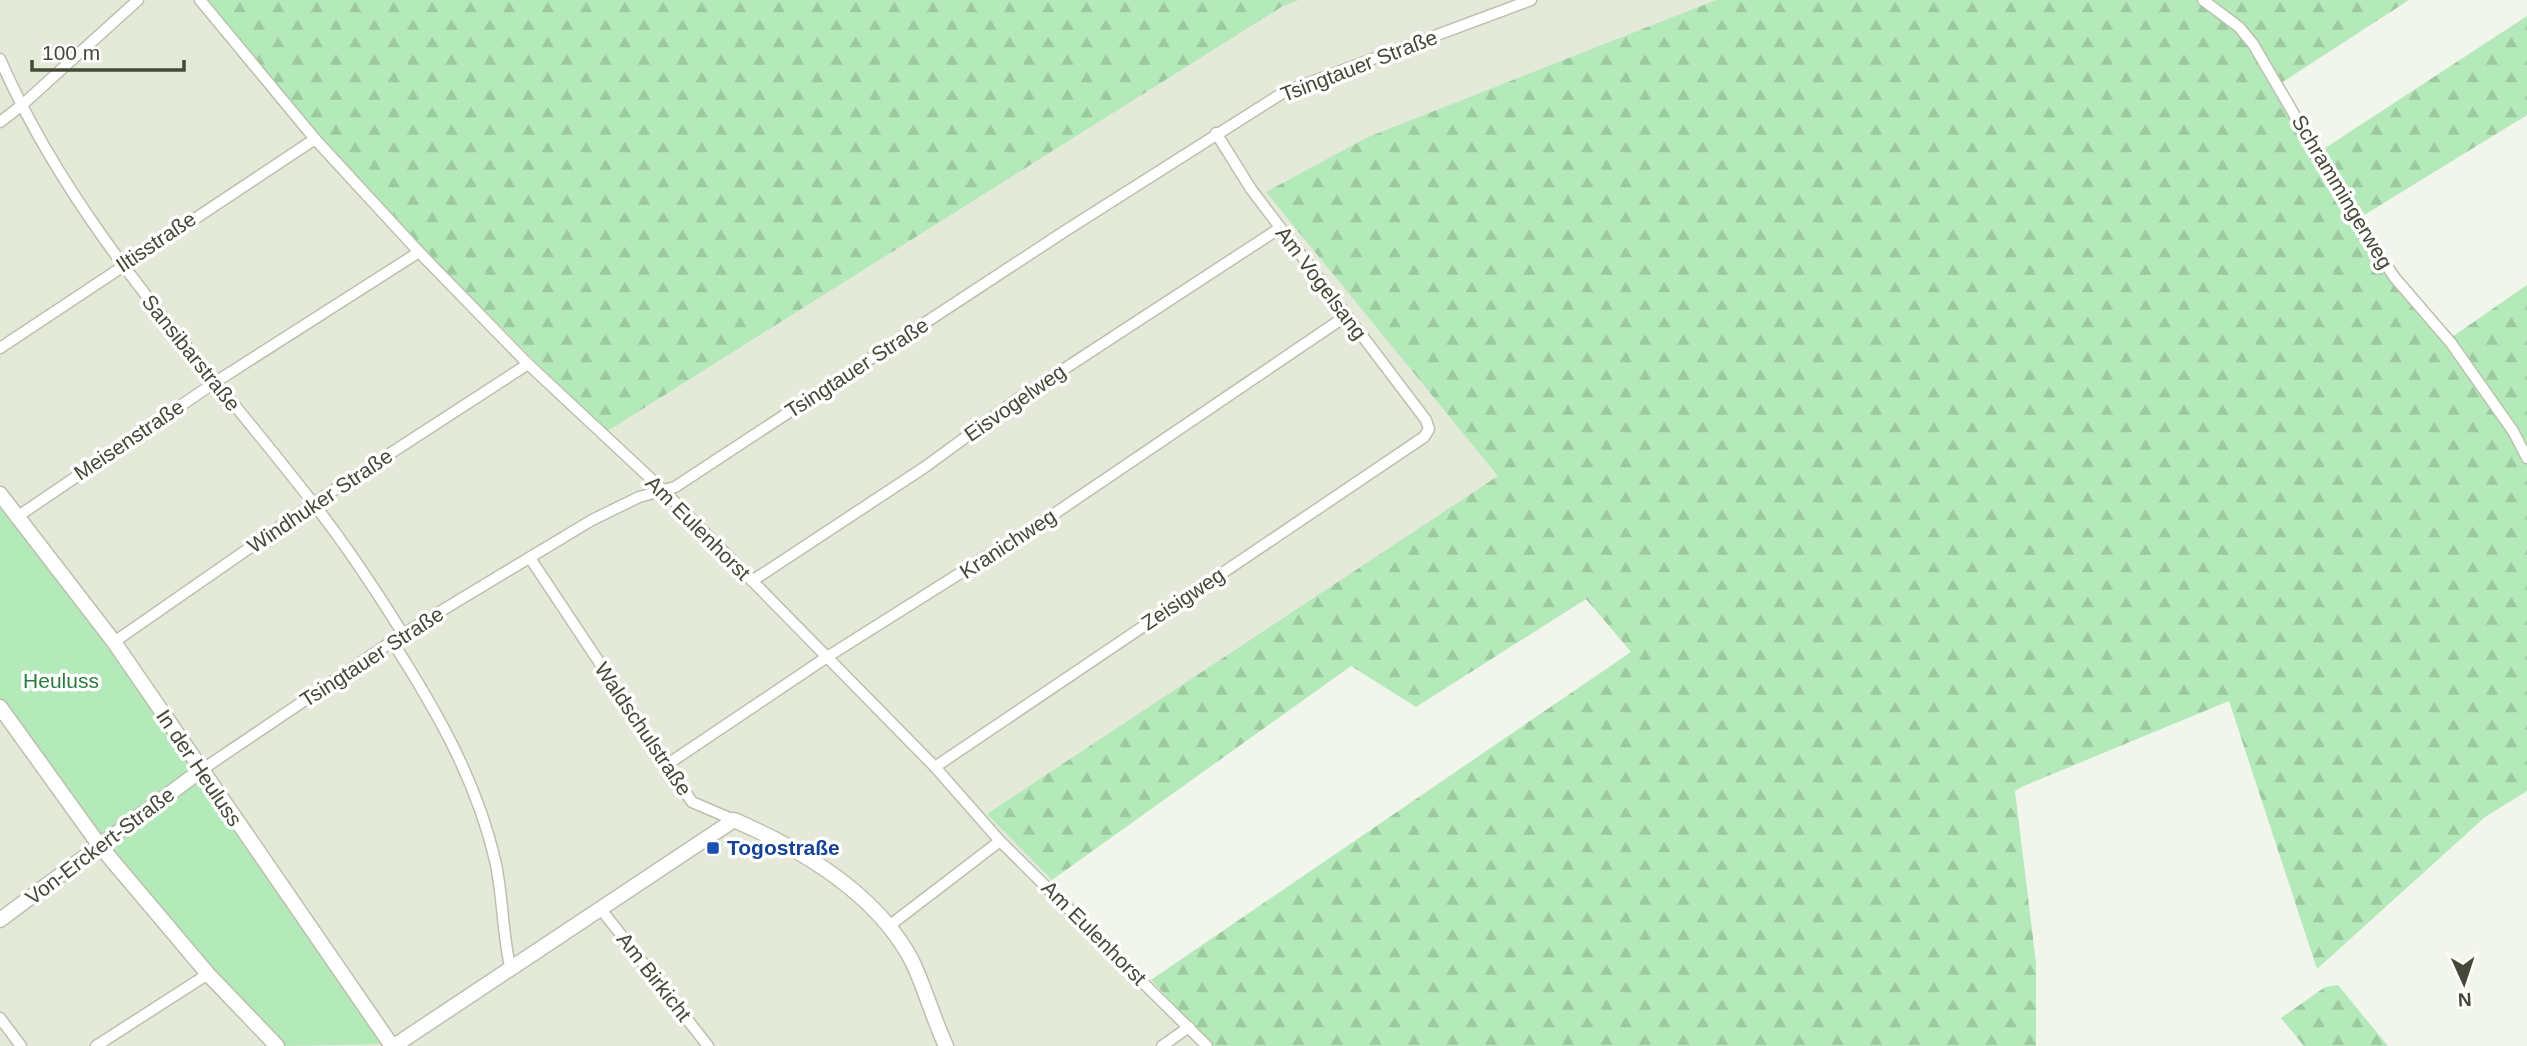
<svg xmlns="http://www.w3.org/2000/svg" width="2527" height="1046" viewBox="0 0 2527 1046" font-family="Helvetica,sans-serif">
  <defs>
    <pattern id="forest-firs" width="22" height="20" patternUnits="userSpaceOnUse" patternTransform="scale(1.75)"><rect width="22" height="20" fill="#b4e9b9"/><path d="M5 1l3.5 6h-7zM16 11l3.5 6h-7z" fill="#9cc9a0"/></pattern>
  </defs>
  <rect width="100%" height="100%" fill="#f2f5eb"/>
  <!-- residential -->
  <path fill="#e4e9d9" d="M0 0H208L314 132 606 432 1283 6 1299 0H1716L1368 137 1267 192 1499 476 988 814 1213 1046H0Z"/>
  <!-- forest -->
  <g fill="url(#forest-firs)">
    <path d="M208 0H1299L1283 6 606 432 422 248 314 132Z"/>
    <path d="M1716 0H2409L2281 83 2313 156 2527 16V115L2361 217 2404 281 2452 337 2527 285V791L2485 817 2317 969 2229 701 2021 787 2015 791 2036 963V1046H1213L1151 980 1631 652 1586 599 1416 707 1351 666 1052 880 987 814 1498 476 1266 192 1368 137Z"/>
    <path d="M2338 985 2388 1046H2304L2281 1018 2325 987Z"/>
  </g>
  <!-- park -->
  <g fill="#b4e9b9">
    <path d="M0 499 109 645 190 763V772L101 837 0 699Z"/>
    <path d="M196 784H204L384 1044 285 1046 208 968 109 849Z"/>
  </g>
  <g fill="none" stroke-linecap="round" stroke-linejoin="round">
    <!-- minor casing -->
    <g stroke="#bbc1ad" stroke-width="13">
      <g id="minor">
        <path d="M200 0 315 139 419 252 528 364 664 491 935 767 1000 841 1207 1046"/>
        <path d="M2203 0 2239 27 2253 44 2360 227 2395 278 2451 343 2513 431 2527 458"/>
        <path d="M0 59C74 229 202 359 313 503 346 545 375 589 403 634"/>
        <path d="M0 122 22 105 138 0"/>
        <path d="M0 348 315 139"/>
        <path d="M17 517 214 383 419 252"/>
        <path d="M530 558 692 802 734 820"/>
        <path d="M752 581 925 467 1015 401 1280 228"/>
        <path d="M392 641C436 710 476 779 495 860 503 895 502 931 510 966"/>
        <path d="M114 642 314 503 528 364"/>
        <path d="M665 766 827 657 1051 516 1346 316"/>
        <path d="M935 767 1424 437 1429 429 1426 420 1251 189 1216 133"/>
        <path d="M200 771 403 634 592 520 639 497 675 487 1065 231 1284 92 1531 0"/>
        <path d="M600 908 708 1046"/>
        <path d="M889 926 1000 841"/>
        <path d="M0 1018 21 1046"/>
        <path d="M96 1046 208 974"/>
        <path d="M1162 1046 1189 1027"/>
      </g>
    </g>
    <!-- tertiary casing -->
    <g stroke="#bbc1ad" stroke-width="17">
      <g id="tertiary">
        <path d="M0 494 114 642 392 1046"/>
        <path d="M0 707 100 846 208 974 277 1046"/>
        <path d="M0 920 200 771"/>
        <path d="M394 1046 734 820C801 849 877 894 912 961 925 988 933 1018 946 1046"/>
      </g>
    </g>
    <!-- minor -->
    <use href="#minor" stroke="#fff" stroke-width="10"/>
    <!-- tertiary -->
    <use href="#tertiary" stroke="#fff" stroke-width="14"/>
  </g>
  <!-- markers -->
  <rect fill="#1a4fb4" stroke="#fff" stroke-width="2.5" x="706" y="841" width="14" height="14" rx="3.5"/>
  <g text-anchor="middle" stroke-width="7" stroke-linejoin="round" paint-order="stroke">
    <!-- street labels -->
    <g font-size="21" fill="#454a38" stroke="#fff">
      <text transform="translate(1359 66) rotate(-21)" y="7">Tsingtauer Straße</text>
      <text transform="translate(2342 192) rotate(59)" y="7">Schrammingerweg</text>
      <text transform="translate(156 242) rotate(-34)" y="7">Iltisstraße</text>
      <text transform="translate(1321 283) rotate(53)" y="7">Am Vogelsang</text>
      <text transform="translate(191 353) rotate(51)" y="7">Sansibarstraße</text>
      <text transform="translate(857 368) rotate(-33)" y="7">Tsingtauer Straße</text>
      <text transform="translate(1015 403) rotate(-35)" y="7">Eisvogelweg</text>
      <text transform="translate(129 440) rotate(-34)" y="7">Meisenstraße</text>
      <text transform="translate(320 501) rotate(-34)" y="7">Windhuker Straße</text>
      <text transform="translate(698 528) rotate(45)" y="7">Am Eulenhorst</text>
      <text transform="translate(1008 544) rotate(-33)" y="7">Kranichweg</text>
      <text transform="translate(1183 599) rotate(-34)" y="7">Zeisigweg</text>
      <text transform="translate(372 657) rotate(-33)" y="7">Tsingtauer Straße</text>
      <text transform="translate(643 729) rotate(56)" y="7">Waldschulstraße</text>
      <text transform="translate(199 768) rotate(56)" y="7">In der Heuluss</text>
      <text transform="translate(100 846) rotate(-37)" y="7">Von-Erckert-Straße</text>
      <text transform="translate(1094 933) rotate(45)" y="7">Am Eulenhorst</text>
      <text transform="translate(654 977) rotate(52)" y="7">Am Birkicht</text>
    </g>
    <!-- park labels -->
    <g font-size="21" fill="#2b7c3f" stroke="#fff">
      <text x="61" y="688">Heuluss</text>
    </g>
    <!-- transit labels -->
    <g font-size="21" font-weight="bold" fill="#164399" stroke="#fff" text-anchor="start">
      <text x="727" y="855">Togostraße</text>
    </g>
  </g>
  <!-- north arrow -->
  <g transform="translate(2464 983) rotate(177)" stroke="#ffffff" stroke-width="5" paint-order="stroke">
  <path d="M0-5L12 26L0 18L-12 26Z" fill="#454a38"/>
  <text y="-10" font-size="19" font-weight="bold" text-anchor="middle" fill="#454a38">N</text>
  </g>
  <!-- scale -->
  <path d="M32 60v10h152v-10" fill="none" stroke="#454a38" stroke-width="3.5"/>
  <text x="42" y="60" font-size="21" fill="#454a38" stroke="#ffffff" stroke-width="5" paint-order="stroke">100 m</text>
</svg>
